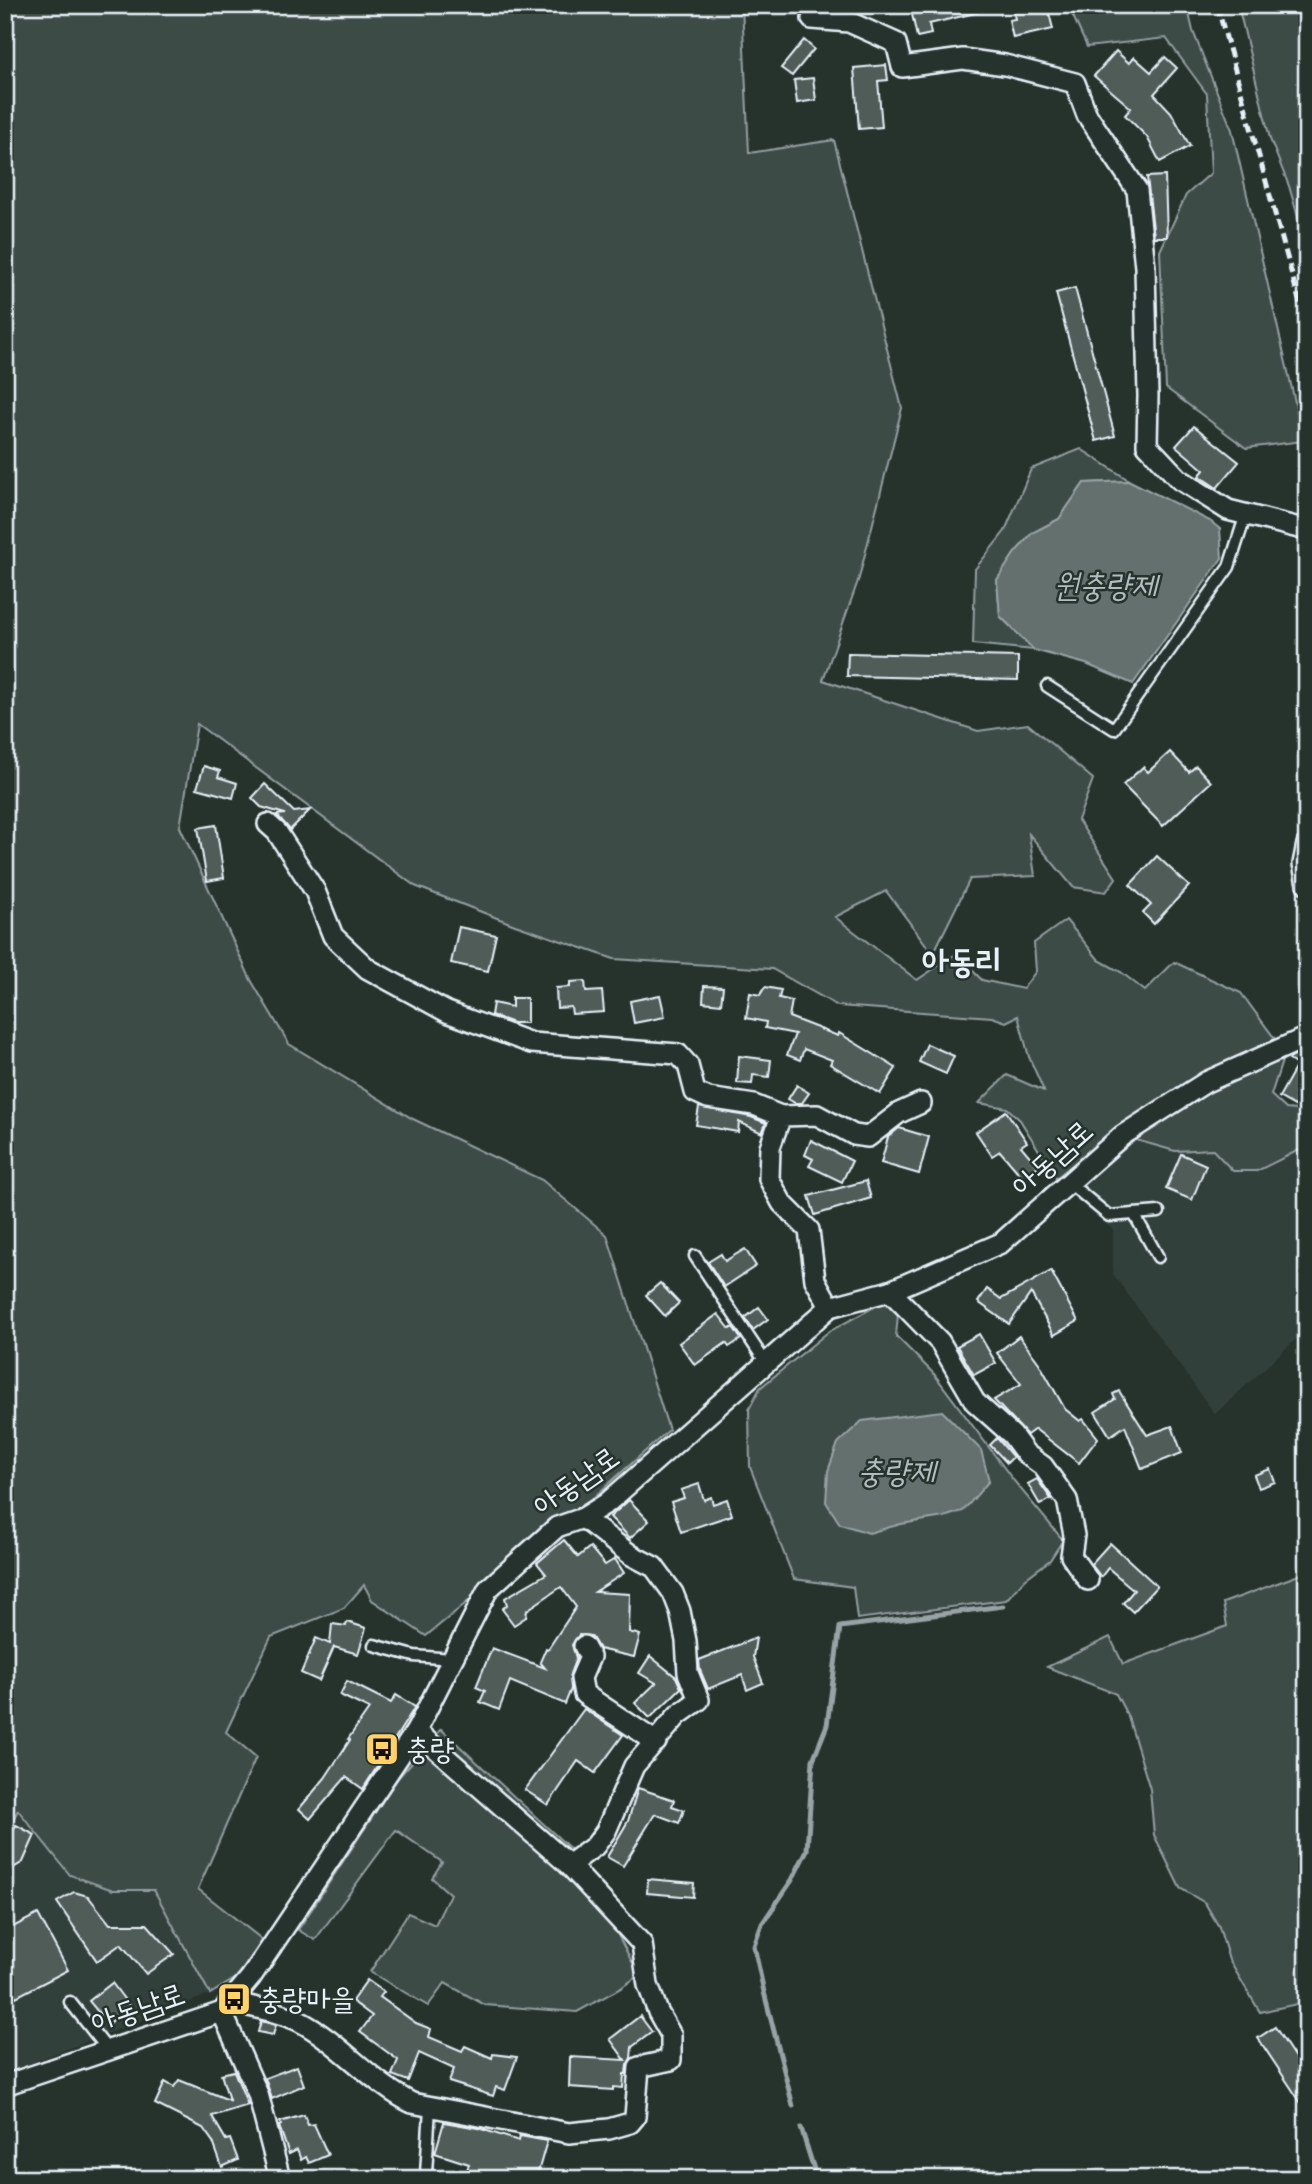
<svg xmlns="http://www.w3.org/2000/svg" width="1312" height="2184" viewBox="0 0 1312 2184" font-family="Caveat,'Poor Story',sans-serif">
  <rect width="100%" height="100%" fill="#26332d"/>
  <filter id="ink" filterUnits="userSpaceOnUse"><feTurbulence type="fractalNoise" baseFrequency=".0143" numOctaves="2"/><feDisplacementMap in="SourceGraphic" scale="14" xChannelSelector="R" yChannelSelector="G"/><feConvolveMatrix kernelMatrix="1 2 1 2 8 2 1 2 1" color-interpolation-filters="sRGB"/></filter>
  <g filter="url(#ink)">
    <!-- built -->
    <g fill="#333f3a">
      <path d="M1136 1140 1175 1151 1212 1149 1233 1171H1257L1300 1149 1307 1156V1247L1302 1259 1307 1329 1215 1414 1113 1274V1230L1069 1194Z"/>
      <path d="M18 1809 70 1875 113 1890H154L210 1994 5 2073V1835Z"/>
    </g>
    <!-- green -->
    <g fill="#3e4b47" stroke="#939ea0" stroke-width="2">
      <path d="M5 5H742L749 153 834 140 902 408 859 578 823 680 978 731 1028 724 1093 779 1078 820 1116 878 1106 892 1073 887 1029 834 1035 876 970 879 933 954 886 891 835 917 917 980 956 954 982 980 1023 989 1036 971 1034 943 1066 920 1099 960 1121 972 1145 991 1174 962 1241 993 1275 1039 1228 1062 1150 1110 1130 1119 1056 1178 1020 1120 1007 1108 979 1103 1007 1075 1044 1091 1029 1057 1018 1016 1006 1022 992 1017 838 1006 772 969 614 959 515 925 415 886 197 724 180 827 251 980 289 1044 413 1119 542 1180 607 1235 669 1430 585 1505 426 1636 372 1600 364 1585 344 1608 271 1637 226 1732 256 1757 198 1889 264 1941 236 1978 210 1994 154 1890H113L70 1875 18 1810 5 1835Z"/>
      <path d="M1068 5H1187L1193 31 1232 130 1304 441 1246 448 1166 388 1160 251 1186 195 1211 173 1207 94 1166 38 1087 47Z"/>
      <path d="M1238 5H1307V248L1289 186 1270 139Z"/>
      <path d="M1081 449 1130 481 1084 483 1059 519 1032 533 1014 554 997 580 1000 616 1034 650 973 644 975 569 1005 531 1031 469Z"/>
      <path d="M1285 1052 1271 1095 1286 1109 1307 1111V1155L1299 1150 1257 1171H1233L1212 1149 1175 1151 1136 1140 1153 1121Z"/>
      <path d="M900 1293 896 1336 934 1374 1014 1481 1063 1540 1050 1560 1025 1579 1006 1600 857 1619 853 1587 794 1579 750 1467 749 1409 760 1388 828 1332Z"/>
      <path d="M1307 1572V2002L1260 2012 1229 1960 1219 1927 1205 1903 1180 1888 1154 1835 1150 1789 1128 1717 1116 1694 1047 1667 1110 1637 1123 1664 1227 1626 1223 1603Z"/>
      <path d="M441 1729 574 1852 639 1975 621 1988 577 2012 485 2005 445 1983 428 2006 370 1972 408 1913 435 1925 450 1894 432 1878 442 1862 396 1830 315 1940 298 1930 398 1778Z"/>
    </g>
    <!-- water -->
    <g fill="#636f6d" stroke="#98a3a5" stroke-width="2">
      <path d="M1130 481 1210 521 1220 529 1222 558 1133 684 1086 664 1034 650 1000 616 997 580 1014 554 1032 533 1059 519 1084 483Z"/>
      <path d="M942 1411 981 1450 989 1481 963 1511 944 1517 901 1524 869 1533 840 1524 826 1502 828 1471 838 1443 862 1421Z"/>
    </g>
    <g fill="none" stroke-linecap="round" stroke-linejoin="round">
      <!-- stream -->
      <g stroke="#98a3a5" stroke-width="5">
        <path d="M793 2106 764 1992 754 1946 762 1924 792 1880 807 1850 813 1760 827 1725 840 1627 1003 1606"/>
        <path d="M801 2128 817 2179"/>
      </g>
    </g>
    <!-- building -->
    <g fill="#505c59" stroke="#e8f1f8" stroke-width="2">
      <path d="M910 5H984V11L929 24 931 34 917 37Z"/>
      <path d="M1012 5H1047L1053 29 1013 38 1009 20 1015 19Z"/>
      <path d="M804 40 814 49 792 76 781 68Z"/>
      <path d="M1116 51 1129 63 1134 57 1151 72 1165 57 1177 68 1154 94 1171 112 1190 146 1160 162 1147 137 1125 115 1131 108 1094 76Z"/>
      <path d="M886 65 888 80 878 81 882 127 859 129 854 68Z"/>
      <path d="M813 78 816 100 797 103 794 80Z"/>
      <path d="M1165 176 1167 237H1154L1147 177Z"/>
      <path d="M1075 288 1115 436 1096 441 1056 293Z"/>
      <path d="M1194 426 1239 462 1217 488 1199 476 1204 470 1176 446Z"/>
      <path d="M848 653 1018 657V680L847 676Z"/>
      <path d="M1170 752 1189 772 1196 766 1211 782 1163 826 1123 785 1143 767 1148 772Z"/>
      <path d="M204 766 220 771 218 777 237 783 233 798 197 788Z"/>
      <path d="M265 784 294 812 310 810 290 830 277 815 285 814 261 807 252 798Z"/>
      <path d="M216 825 224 878 207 881 198 828Z"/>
      <path d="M1157 856 1189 886 1154 924 1143 913 1151 905 1130 885Z"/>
      <path d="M459 927 496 935 488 971 451 963Z"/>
      <path d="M585 981 586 992 602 991 604 1012 572 1014 571 1007 557 1008 556 988 570 987V982Z"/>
      <path d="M704 986 723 987 721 1004 703 1002Z"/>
      <path d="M765 987 781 990 779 998 792 1001 789 1017 838 1036 839 1033 896 1068 880 1094 830 1064 832 1060 804 1049 800 1060 787 1055 795 1034 765 1028 766 1022 746 1018 750 993 760 995Z"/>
      <path d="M660 995 665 1017 634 1023 630 1001Z"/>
      <path d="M512 998H527V1023H513L491 1015 493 1003 512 1007Z"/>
      <path d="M927 1044 954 1056 946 1074 919 1062Z"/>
      <path d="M1307 1051V1113L1279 1097 1297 1065 1289 1060 1290 1058Z"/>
      <path d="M739 1056 771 1060 769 1077 753 1075 752 1084 737 1083Z"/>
      <path d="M797 1085 809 1093 802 1103H795L788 1099Z"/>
      <path d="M699 1107 751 1117 766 1123 762 1133 739 1122 738 1132 696 1125Z"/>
      <path d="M1006 1111 1027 1142 1021 1146 1038 1166 1023 1178 1000 1151 992 1156 976 1132Z"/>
      <path d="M899 1128 929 1137 919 1174 881 1163 888 1137Z"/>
      <path d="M811 1140 852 1161 842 1182 809 1166 813 1159 805 1155Z"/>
      <path d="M1181 1154 1206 1165 1192 1200 1166 1189Z"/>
      <path d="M866 1181 871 1198 815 1215 809 1196Z"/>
      <path d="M745 1249 756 1266 724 1287 708 1262 721 1254 725 1261Z"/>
      <path d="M1051 1271 1078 1321 1054 1335 1031 1293 1009 1324 978 1302 987 1289 1001 1299Z"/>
      <path d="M660 1283 679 1303 665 1316 646 1295Z"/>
      <path d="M759 1307 768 1319 753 1330 745 1318Z"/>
      <path d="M718 1314 730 1329 733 1327 741 1339 729 1347 726 1343 695 1365 679 1343Z"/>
      <path d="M979 1334 996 1363 974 1375 957 1346Z"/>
      <path d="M1019 1336 1039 1363 1065 1409 1080 1421 1083 1419 1098 1438 1079 1463 1035 1429 1027 1435 994 1400 1021 1384 997 1353Z"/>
      <path d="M1119 1391 1147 1435 1172 1426 1182 1453 1142 1469 1125 1426 1110 1436 1095 1412 1115 1399 1113 1394Z"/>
      <path d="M997 1438 1013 1457 1007 1463 990 1445Z"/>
      <path d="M1270 1469 1275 1482 1259 1488 1254 1475Z"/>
      <path d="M1037 1479 1051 1499 1040 1505 1028 1484Z"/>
      <path d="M699 1484 704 1500 711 1497 713 1504 727 1499 732 1515 681 1532 671 1502 684 1498 681 1490Z"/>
      <path d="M629 1500 649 1521 630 1538 610 1517Z"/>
      <path d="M564 1540 578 1557 590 1547 605 1565 615 1559 624 1573 595 1592 630 1594 629 1632 640 1635 634 1657 599 1649 591 1636 579 1635 572 1645 576 1658 570 1674 571 1689 565 1704 510 1681 499 1710 480 1702 485 1691 476 1687 492 1648 545 1668 540 1662 546 1648 548 1649 576 1607 561 1587 527 1610 526 1617 514 1625 502 1609 507 1605 505 1598 546 1574 537 1563Z"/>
      <path d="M1110 1543 1157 1586 1133 1612 1123 1603 1134 1590 1108 1568 1101 1577 1091 1564Z"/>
      <path d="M347 1622 366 1628 358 1654 334 1647 319 1681 301 1673 316 1638 330 1644 332 1624 346 1626Z"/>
      <path d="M756 1638 753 1657 763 1683 747 1690 742 1675 708 1689 700 1670 699 1660Z"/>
      <path d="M650 1656 676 1677 681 1688 650 1718 635 1703 656 1683 639 1673Z"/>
      <path d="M347 1681 391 1703 396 1695 415 1707 363 1789 346 1777 310 1819 299 1809 325 1778 350 1740 348 1739 369 1709 340 1695Z"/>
      <path d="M584 1709 623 1735 595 1773 578 1761 548 1805 525 1790Z"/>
      <path d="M638 1788 674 1800 672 1806 684 1810 679 1823 655 1814 623 1866 607 1857 628 1821Z"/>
      <path d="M16 1825 35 1835 23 1862 5 1873V1846Z"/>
      <path d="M648 1879 694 1883 693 1897 647 1893Z"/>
      <path d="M74 1892 88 1896 110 1924H147L174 1954 146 1974 121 1944 97 1961 57 1902Z"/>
      <path d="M38 1914 68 1970 16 1997 5 1978V1931Z"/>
      <path d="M367 1980 384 1992 380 1997 416 2023 431 2029 429 2037 462 2051 465 2046 492 2058 493 2054 517 2057 505 2090 496 2087 493 2096 449 2082 454 2069 419 2053 408 2081 392 2075 398 2060 360 2032 372 2016 352 2001Z"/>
      <path d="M112 1983 130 2007 108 2024 89 2001Z"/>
      <path d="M640 2016 652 2032 632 2047 631 2058 627 2065 626 2074H624L623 2088 613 2087V2090L569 2087 570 2057 625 2060 610 2039Z"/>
      <path d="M261 2021 276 2025 273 2035 258 2032Z"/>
      <path d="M1275 2027 1307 2076V2112L1258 2038Z"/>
      <path d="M297 2066 304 2085 272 2099 265 2078Z"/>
      <path d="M234 2071 248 2105 212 2116 226 2140 230 2139 238 2160 222 2167 213 2142 203 2128 155 2104 165 2082 174 2087 179 2080 229 2100 221 2074Z"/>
      <path d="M304 2115 308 2125 314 2124 328 2155 309 2163 306 2157 301 2160 297 2150 289 2154 279 2126 281 2125 280 2122Z"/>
      <path d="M444 2122 478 2128 519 2141 520 2136 547 2141 536 2179H464L469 2164 435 2153Z"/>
    </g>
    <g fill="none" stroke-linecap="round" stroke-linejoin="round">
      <!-- service casing -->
      <g stroke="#e8f1f8" stroke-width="15">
        <g id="service">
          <path d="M1047 686 1114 729 1229 567 1246 514"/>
          <path d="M1068 1182 1109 1216 1159 1212"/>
          <path d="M1134 1214 1158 1257"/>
          <path d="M695 1256 766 1363"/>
          <path d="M374 1645 414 1656 452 1659"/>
          <path d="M70 2002 108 2050"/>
          <path d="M426 2174 430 2107"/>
        </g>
      </g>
      <!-- minor casing -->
      <g stroke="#e8f1f8" stroke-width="24">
        <g id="minor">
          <path d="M812 19 849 22 896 43 902 67 963 59 1005 65 1075 83 1087 115 1137 190 1145 267 1148 396 1147 445 1179 479 1228 510 1307 530"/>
          <path d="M268 824 277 832 315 891 333 936 368 969 447 1012 531 1043 678 1054 688 1065 695 1092 708 1098 754 1105 781 1116"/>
          <path d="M1307 844 1303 864 1307 884"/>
          <path d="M890 1291 940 1342 975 1402 1012 1435 1026 1454 1043 1466 1067 1500 1074 1535 1071 1556 1088 1580"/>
          <path d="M830 1307 815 1280 809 1230 782 1203 769 1179 770 1147 781 1116 817 1115 854 1135 868 1137 899 1113 921 1103"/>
          <path d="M584 1646 590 1657 581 1678 584 1694 656 1742"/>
          <path d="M569 1865 595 1846 606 1831 634 1766 678 1715 699 1700 688 1673 686 1641 680 1611 673 1593 654 1567 631 1555 583 1518"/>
          <path d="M231 2002C252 2007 281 2012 299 2021 341 2043 371 2083 412 2103L569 2133 609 2129 630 2123 635 2117 639 2067 671 2060V2035L658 2012 648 1985 642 1944 569 1865 416 1731"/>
          <path d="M222 2012 258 2094 280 2179"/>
          <path d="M5 2085 222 2012 251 1977 416 1731 488 1589 557 1527 583 1518 607 1503 830 1307 890 1291 1001 1243 1123 1135 1206 1082 1307 1037"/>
        </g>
      </g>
      <!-- service -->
      <use href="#service" stroke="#26332d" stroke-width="10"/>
      <!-- minor -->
      <use href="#minor" stroke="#26332d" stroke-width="19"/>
      <!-- rail -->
      <path stroke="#e8f1f8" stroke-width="5" stroke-dasharray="10 5" stroke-linecap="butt" d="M1217 5 1307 329"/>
    </g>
  </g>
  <!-- icons -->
  <defs>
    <g id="bus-square" transform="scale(1.75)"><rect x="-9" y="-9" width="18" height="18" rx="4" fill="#ffd166" stroke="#26332d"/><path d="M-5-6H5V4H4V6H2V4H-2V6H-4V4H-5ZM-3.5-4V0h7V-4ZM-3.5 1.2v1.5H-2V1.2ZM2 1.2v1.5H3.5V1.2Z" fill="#111"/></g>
  </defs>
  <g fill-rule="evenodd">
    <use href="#bus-square" x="382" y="1749"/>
    <use href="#bus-square" x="234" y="1999"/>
  </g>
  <g text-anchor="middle" stroke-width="5" stroke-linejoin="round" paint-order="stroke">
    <!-- street labels -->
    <g font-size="30" fill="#e8f1f8" stroke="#26332d">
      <text transform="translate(1052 1158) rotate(-42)" y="10">아동남로</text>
      <text transform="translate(576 1481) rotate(-35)" y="10">아동남로</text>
      <text transform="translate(138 2008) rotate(-19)" y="10">아동남로</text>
    </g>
    <!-- poi labels -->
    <g font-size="30" fill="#e8f1f8" stroke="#26332d" text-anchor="start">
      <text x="406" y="1759">충량</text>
      <text x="258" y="2009">충량마을</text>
    </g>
    <!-- water labels -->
    <g font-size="32" font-style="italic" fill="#b3bdc0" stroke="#26332d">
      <text x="1105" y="596">원충량제</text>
      <text x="896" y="1482">충량제</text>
    </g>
    <!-- quarter labels -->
    <g font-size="33" font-weight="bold" fill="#e8f1f8" stroke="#26332d">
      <text x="962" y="972">아동리</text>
    </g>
  </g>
  <!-- margin -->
  <rect width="1312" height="2184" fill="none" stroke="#26332d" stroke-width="28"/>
  <rect x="14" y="14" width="1284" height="2156" fill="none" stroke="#e8f1f8" stroke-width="2.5" filter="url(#ink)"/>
</svg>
